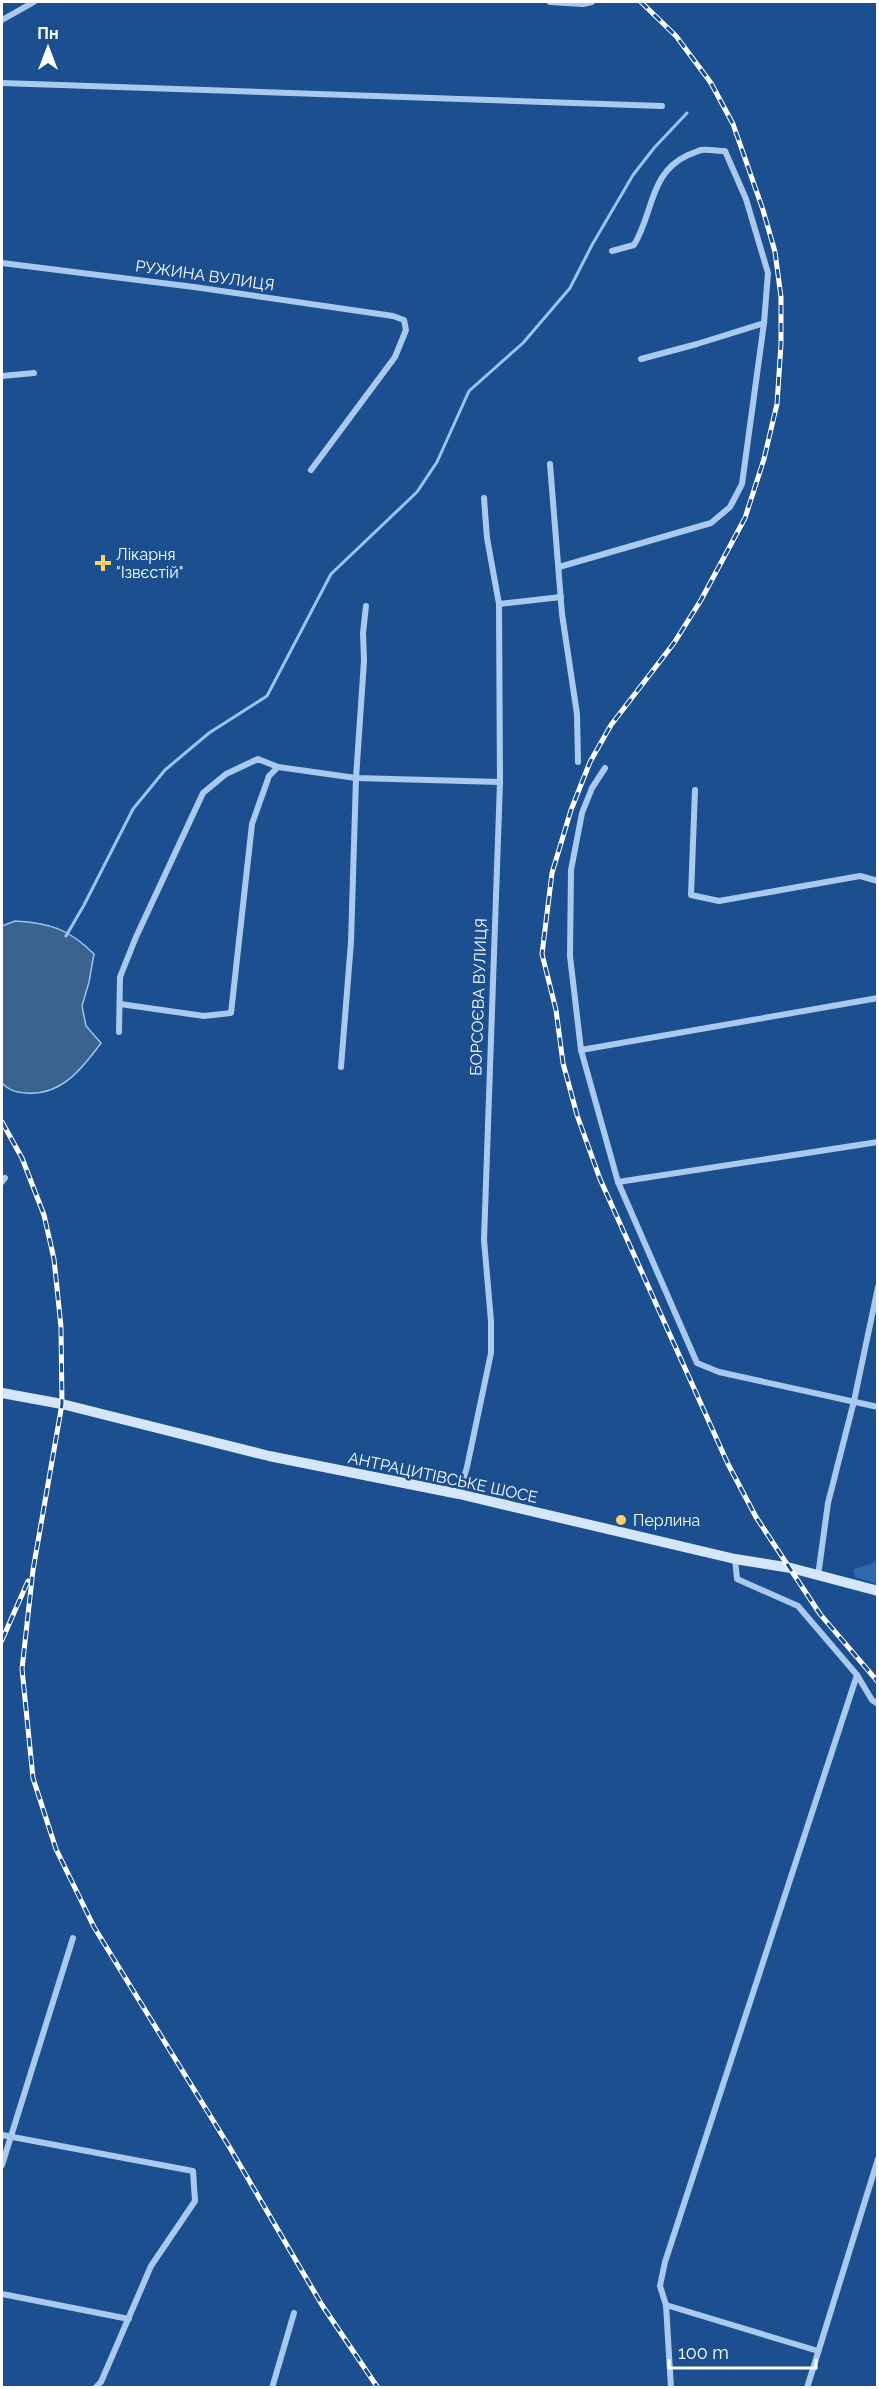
<svg xmlns="http://www.w3.org/2000/svg" width="879" height="2389" viewBox="0 0 879 2389" font-family="Raleway,sans-serif">
  <rect width="100%" height="100%" fill="#1b4f8f"/>
  <!-- green -->
  <path fill="#2e69ad" d="M877 1561V1584L855 1577 853 1570Z"/>
  <!-- water -->
  <path fill="#3c6290" stroke="#9cc4f0" stroke-width="1.5" d="M15 921C50 923 69 929 94 954L89 982 82 1006 86 1026 101 1043C82 1069 61 1096 26 1093 15 1092 10 1091 2 1083V926Z"/>
  <g fill="none" stroke-linecap="round" stroke-linejoin="round">
    <!-- stream -->
    <path stroke="#9cc4f0" stroke-width="3" d="M66 936 84 905 133 809 165 770 209 733 267 696 331 574 417 492 437 462 469 391 523 343 570 288 592 245 633 175 654 148 687 113"/>
    <!-- street -->
    <g stroke="#a9c9ee" stroke-width="6">
      <path d="M550 2 583 4 592 2"/>
      <path d="M2 20 34 2"/>
      <path d="M2 83 662 106"/>
      <path d="M2 263 194 287 393 316 404 320 406 330 395 357 311 470"/>
      <path d="M641 359 697 344 764 323"/>
      <path d="M2 376 34 373"/>
      <path d="M550 464 562 614 577 714 578 762"/>
      <path d="M559 567 711 523 730 507 742 484 764 323 768 273 746 199 725 151C718 151 708 149 701 150 697 151 692 154 688 155 649 173 654 212 634 245L612 251"/>
      <path d="M499 604 561 597"/>
      <path d="M605 768 592 788 582 813 571 870 570 956 581 1050 618 1182 697 1363 719 1372 878 1407"/>
      <path d="M695 790 691 895 719 901 860 876 878 881"/>
      <path d="M120 1004 204 1016 231 1013 252 824 269 776 278 767 356 778 500 782"/>
      <path d="M119 1032 120 977 136 937 203 793 226 774 258 759 278 767"/>
      <path d="M581 1050 878 998"/>
      <path d="M341 1067 351 942 356 778 364 661 363 633 366 606"/>
      <path d="M2 1182 5 1178"/>
      <path d="M618 1182 878 1142"/>
      <path d="M459 1494 467 1467 491 1353V1321L484 1240 500 782 499 604 487 538 484 498"/>
      <path d="M735 1559 737 1579 798 1606 857 1675 872 1700 878 1704"/>
      <path d="M818 1576 828 1503 854 1401 878 1287"/>
      <path d="M2 2135 193 2171 195 2201 151 2266 101 2382 95 2388"/>
      <path d="M2 2165 73 1938"/>
      <path d="M2 2294 129 2319"/>
      <path d="M666 2305 818 2351"/>
      <path d="M272 2388 294 2313"/>
      <path d="M671 2388 666 2305 660 2286 665 2262 857 1675"/>
      <path d="M807 2388 878 2159"/>
    </g>
    <!-- secondary -->
    <path stroke="#d6e6fa" stroke-width="10" d="M2 1393 62 1404 269 1456 459 1494 735 1559 791 1568 878 1591"/>
    <!-- rail casing -->
    <g stroke="#fff" stroke-width="5">
      <g id="rail">
        <path d="M641 2 676 36 711 83 733 124 763 210 775 252 781 297V344L777 404 764 459 745 518 701 600 674 643 611 725 590 762 571 810 552 873 542 954 556 1010 563 1063 577 1115 600 1179 728 1464 756 1517 820 1614 878 1682"/>
        <path d="M2 1122 22 1158 44 1215 54 1259 61 1327 62 1404 33 1570 22 1669 33 1778 56 1849 94 1927 230 2148 322 2305 378 2388"/>
        <path d="M2 1640 28 1581"/>
      </g>
    </g>
    <!-- rail -->
    <use href="#rail" stroke="#1b4f8f" stroke-width="3" stroke-dasharray="9" stroke-linecap="butt"/>
  </g>
  <!-- markers -->
  <g fill="#ffd166" stroke="#1b4f8f" stroke-width="2">
    <path d="M100 554h6v6h6v6h-6v6h-6v-6h-6v-6h6z"/>
    <circle cx="621" cy="1520" r="6"/>
  </g>
  <g text-anchor="middle" stroke-width="5" stroke-linejoin="round" paint-order="stroke">
    <!-- street labels -->
    <g font-size="16" fill="#fff" stroke="#1b4f8f">
      <text transform="translate(205 275) rotate(8)" y="6">РУЖИНА ВУЛИЦЯ</text>
      <text transform="translate(478 997) rotate(-88)" y="6">БОРСОЄВА ВУЛИЦЯ</text>
      <text transform="translate(443 1477) rotate(12)" y="6">АНТРАЦИТІВСЬКЕ ШОСЕ</text>
    </g>
    <!-- poi labels -->
    <g font-size="16" fill="#fff" stroke="#1b4f8f" text-anchor="start">
      <text x="116" y="560">Лікарня<tspan x="116" dy="18">"Ізвєстій"</tspan></text>
      <text x="633" y="1526">Перлина</text>
    </g>
  </g>
  <!-- border -->
  <rect width="879" height="2389" fill="none" stroke="#ffffff" stroke-width="6"/>
  <!-- north arrow -->
  <g transform="translate(48 48)" stroke="#1b4f8f" stroke-width="4.5" paint-order="stroke">
  <path d="M0-4.5L10 22L0 15L-10 22Z" fill="#ffffff"/>
  <text y="-9" font-size="16" font-weight="bold" text-anchor="middle" fill="#ffffff">Пн</text>
  </g>
  <!-- scale -->
  <path d="M669 2359v9h147v-9" fill="none" stroke="#ffffff" stroke-width="3"/>
  <text x="678" y="2359" font-size="18" fill="#ffffff" stroke="#1b4f8f" stroke-width="4.5" paint-order="stroke">100 m</text>
</svg>
